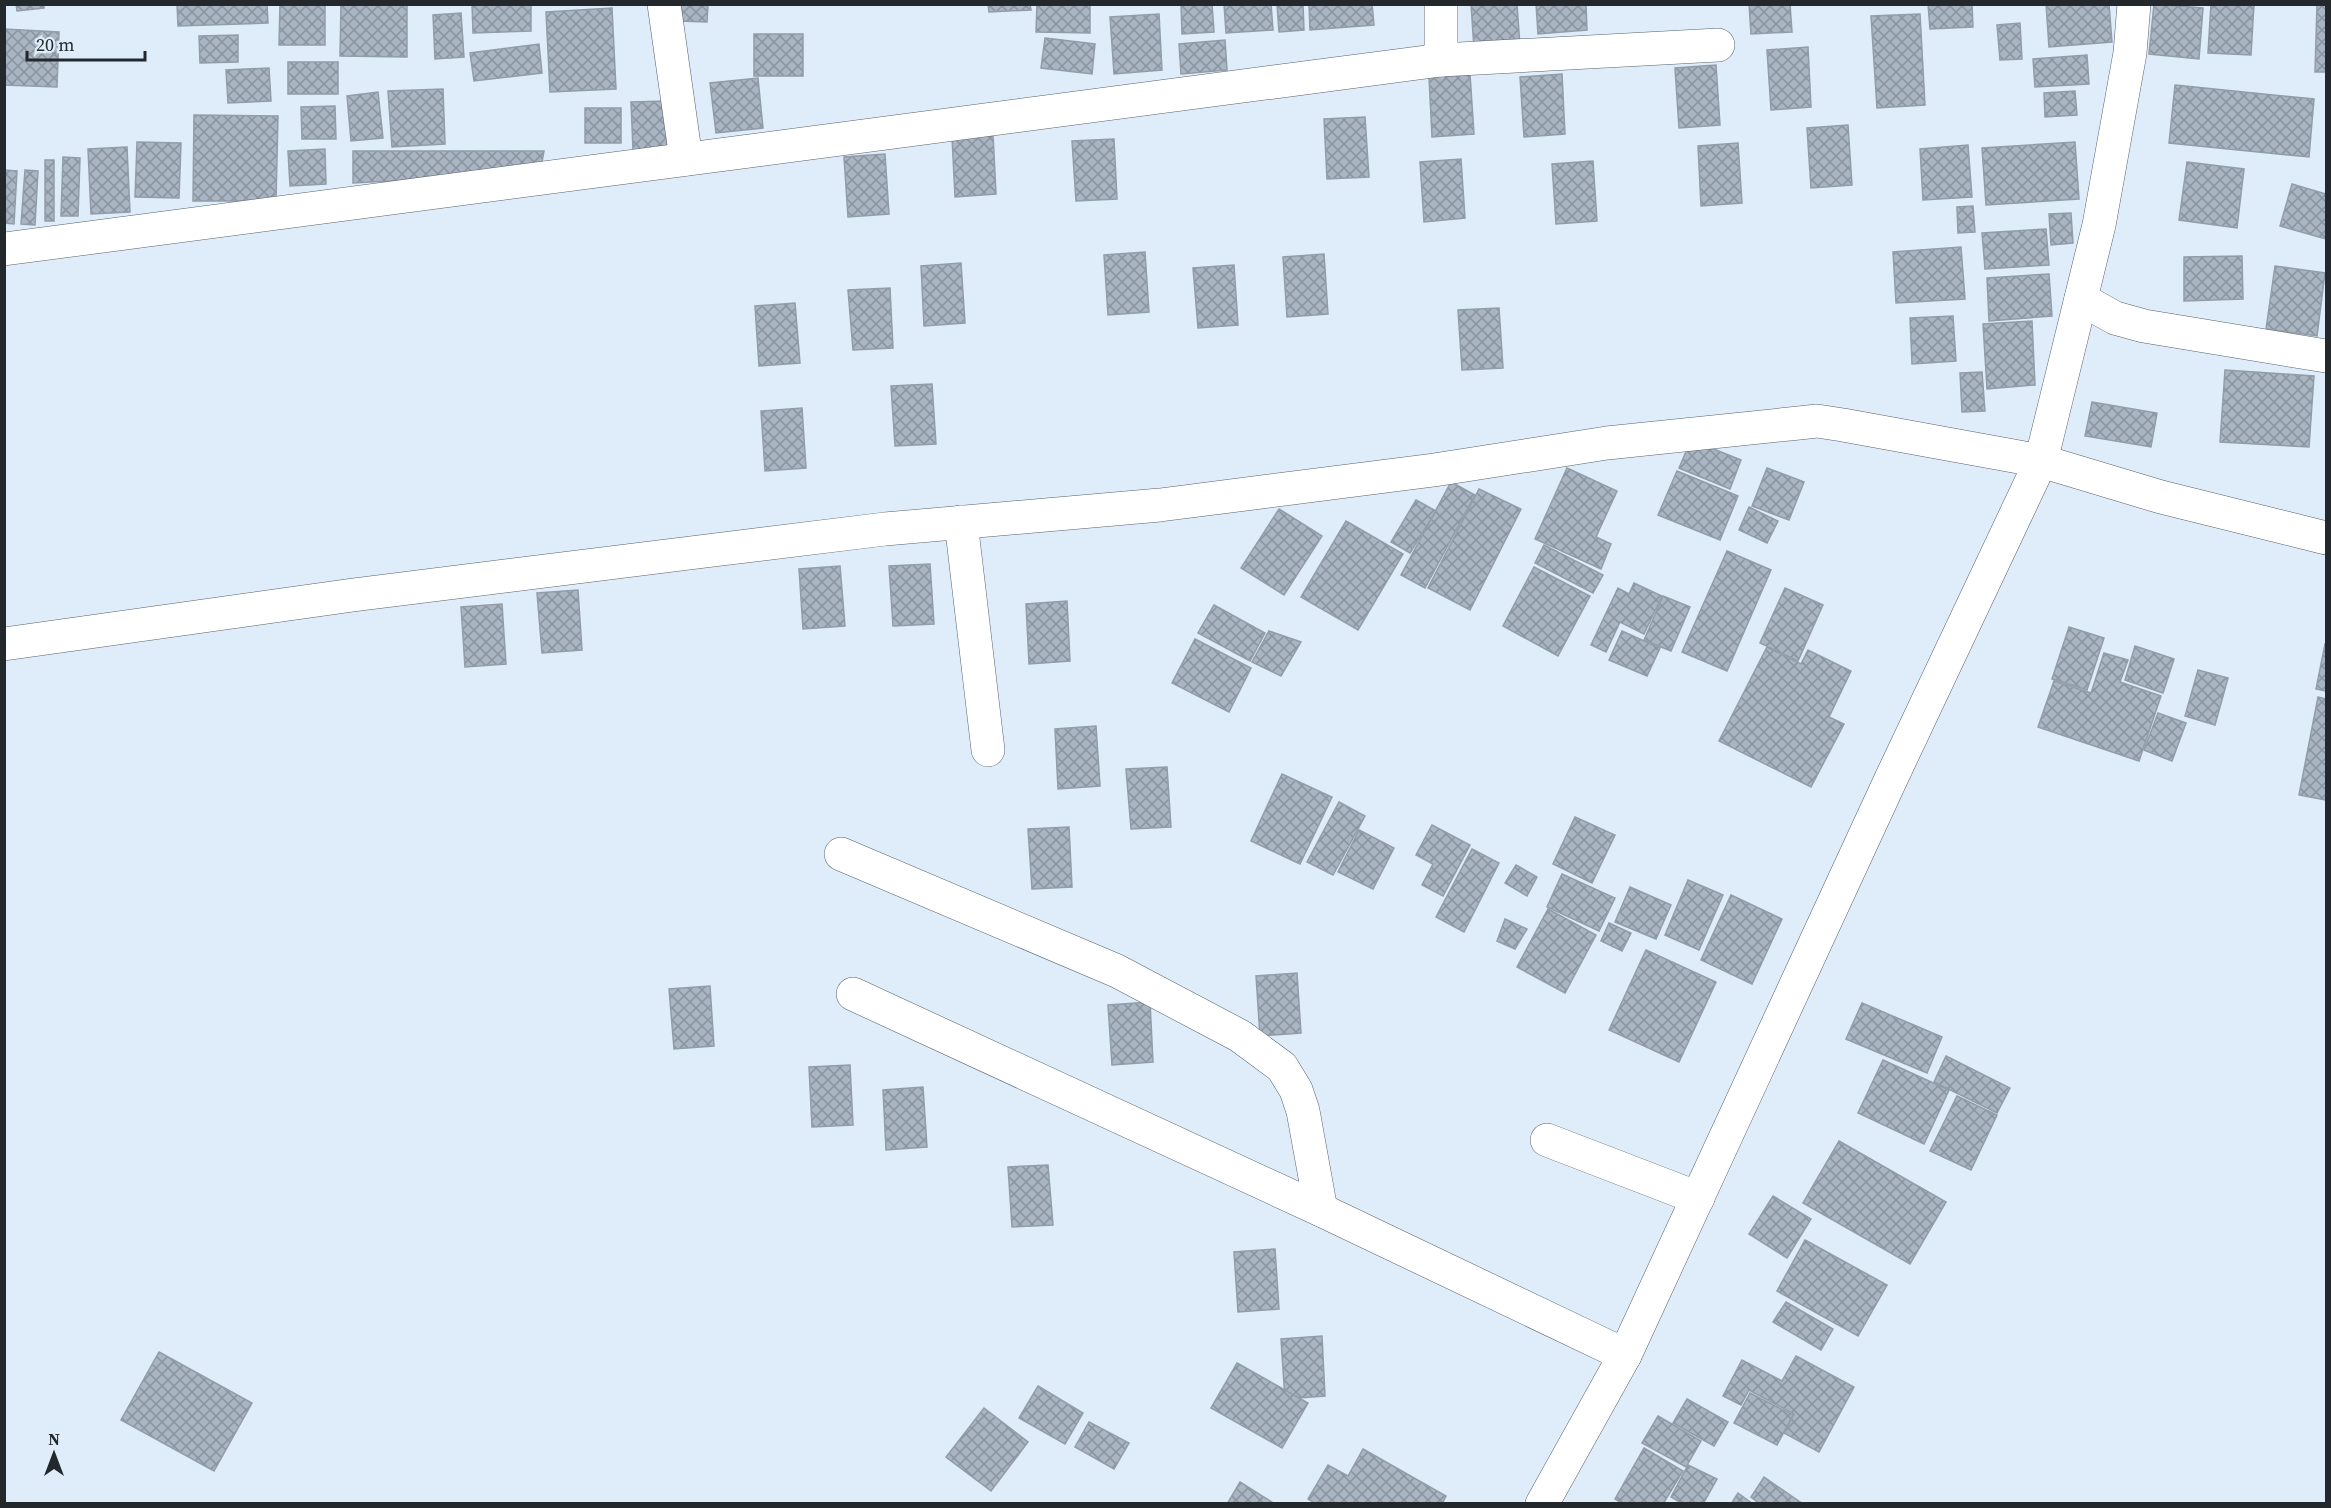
<svg xmlns="http://www.w3.org/2000/svg" width="2331" height="1508" viewBox="0 0 2331 1508" font-family="'Source Serif 4',serif">
  <defs>
    <pattern id="building-cross-hatch" width="8" height="8" patternUnits="userSpaceOnUse" patternTransform="scale(1.5)"><rect width="8" height="8" fill="#a9b5c2"/><path d="M0 0l8 8M0 8l8-8" fill="none" stroke="#89939e"/></pattern>
  </defs>
  <rect width="100%" height="100%" fill="#dfecf9"/>
  <!-- building -->
  <g fill="url(#building-cross-hatch)" stroke="#919da9" stroke-width="1.5">
    <path d="M16 4H44V8L17 11Z"/>
    <path d="M177 4H267L268 23 178 26Z"/>
    <path d="M280 4H325V45H279Z"/>
    <path d="M341 4H407V57L340 56Z"/>
    <path d="M472 4H531V31L473 33Z"/>
    <path d="M679 4H708L707 22 678 21Z"/>
    <path d="M988 4H1030L1031 10 989 12Z"/>
    <path d="M1037 4 1090 5V33L1036 32Z"/>
    <path d="M1181 4H1212L1214 32 1182 34Z"/>
    <path d="M1224 4H1271L1273 30 1226 33Z"/>
    <path d="M1277 4H1303L1304 30 1279 32Z"/>
    <path d="M1309 4H1372L1374 25 1310 30Z"/>
    <path d="M1471 4H1517L1520 46 1474 49Z"/>
    <path d="M1536 4H1586L1587 30 1538 34Z"/>
    <path d="M1749 4H1790L1792 32 1751 34Z"/>
    <path d="M1928 4H1972L1973 27 1930 29Z"/>
    <path d="M2046 4H2109L2112 42 2049 47Z"/>
    <path d="M2154 4 2203 8 2199 59 2149 54Z"/>
    <path d="M2211 4H2254L2251 55 2208 53Z"/>
    <path d="M2317 4H2326V72H2315Z"/>
    <path d="M612 8 616 89 550 92 546 12Z"/>
    <path d="M461 13 464 57 435 59 433 15Z"/>
    <path d="M1159 14 1162 70 1114 74 1110 17Z"/>
    <path d="M1920 14 1925 105 1877 108 1871 16Z"/>
    <path d="M2020 23 2022 59 2000 60 1997 25Z"/>
    <path d="M4 29 59 32 57 87 4 85Z"/>
    <rect x="754" y="34" width="49" height="42"/>
    <path d="M238 35V62L200 63 199 36Z"/>
    <path d="M1045 38 1095 44 1092 74 1041 68Z"/>
    <path d="M1225 40 1227 70 1181 74 1179 44Z"/>
    <path d="M539 44 542 73 474 81 470 53Z"/>
    <path d="M1808 47 1811 107 1771 110 1767 50Z"/>
    <path d="M2087 55 2089 84 2035 87 2033 59Z"/>
    <rect x="288" y="62" width="50" height="32"/>
    <path d="M1716 65 1720 125 1679 128 1675 68Z"/>
    <path d="M269 68 271 101 228 103 226 70Z"/>
    <path d="M1470 74 1474 134 1432 137 1429 77Z"/>
    <path d="M1562 74 1565 134 1524 137 1520 77Z"/>
    <path d="M758 78 763 128 716 133 710 83Z"/>
    <path d="M2175 85 2314 99 2309 157 2169 143Z"/>
    <path d="M443 89 445 144 392 147 388 91Z"/>
    <path d="M2075 91 2077 115 2045 117 2044 93Z"/>
    <path d="M378 92 383 138 351 141 347 96Z"/>
    <path d="M666 101 667 148 633 150 631 102Z"/>
    <path d="M335 106 336 139H302L301 107Z"/>
    <rect x="585" y="108" width="36" height="35"/>
    <path d="M194 115 278 116 276 201H193Z"/>
    <path d="M1365 117 1369 177 1327 179 1324 119Z"/>
    <path d="M1848 125 1852 185 1811 188 1807 128Z"/>
    <path d="M993 134 996 194 955 197 952 137Z"/>
    <path d="M1114 139 1117 199 1076 201 1072 141Z"/>
    <path d="M137 142 181 143 179 198 135 197Z"/>
    <path d="M2075 142 2079 199 1986 205 1982 148Z"/>
    <path d="M1738 143 1742 203 1701 206 1698 146Z"/>
    <path d="M1968 145 1972 197 1923 200 1920 149Z"/>
    <path d="M127 147 130 212 91 214 88 149Z"/>
    <path d="M325 149 326 184 290 186 288 151Z"/>
    <path d="M353 151H544L540 173 353 183Z"/>
    <path d="M885 154 889 214 848 217 844 157Z"/>
    <path d="M63 157 80 158 78 216H61Z"/>
    <path d="M1461 159 1465 218 1424 222 1420 162Z"/>
    <rect x="45" y="160" width="9" height="61"/>
    <path d="M1593 161 1597 221 1556 224 1552 164Z"/>
    <path d="M2187 162 2244 169 2237 228 2179 220Z"/>
    <path d="M4 170 17 171 14 224 4 223Z"/>
    <path d="M25 170 38 171 35 225 21 224Z"/>
    <path d="M2292 184 2326 194V239L2280 226Z"/>
    <path d="M1973 206 1975 232 1958 233 1957 207Z"/>
    <path d="M2071 213 2073 243 2051 245 2049 214Z"/>
    <path d="M2046 229 2049 265 1985 269 1982 233Z"/>
    <path d="M1961 247 1965 299 1896 303 1893 252Z"/>
    <path d="M1145 252 1149 312 1108 315 1104 255Z"/>
    <path d="M1324 254 1328 314 1287 317 1283 257Z"/>
    <path d="M2242 256 2243 299 2184 301V257Z"/>
    <path d="M961 263 965 323 924 326 921 266Z"/>
    <path d="M1234 265 1238 325 1198 328 1193 268Z"/>
    <path d="M2275 266 2325 273 2317 336 2266 329Z"/>
    <path d="M2049 274 2052 316 1989 321 1987 278Z"/>
    <path d="M890 288 893 348 853 350 848 290Z"/>
    <path d="M795 303 800 363 759 366 755 306Z"/>
    <path d="M1499 308 1503 368 1462 370 1458 310Z"/>
    <path d="M1953 316 1956 361 1912 364 1910 318Z"/>
    <path d="M2032 321 2035 385 1987 389 1983 324Z"/>
    <path d="M2225 370 2314 376 2309 447 2220 442Z"/>
    <path d="M1982 372 1985 411 1962 412 1960 373Z"/>
    <path d="M932 384 936 444 895 446 891 386Z"/>
    <path d="M2092 402 2157 413 2151 447 2085 436Z"/>
    <path d="M802 408 806 468 765 471 761 411Z"/>
    <path d="M1691 440 1741 460 1730 489 1679 468Z"/>
    <path d="M1567 468 1617 491 1596 537 1611 544 1601 569 1535 539Z"/>
    <path d="M1767 468 1804 482 1789 520 1752 506Z"/>
    <path d="M1677 471 1738 496 1720 540 1658 515Z"/>
    <path d="M1451 482 1475 495 1425 588 1401 575Z"/>
    <path d="M1479 489 1521 509 1470 610 1428 588Z"/>
    <path d="M1416 500 1436 511 1410 553 1391 542Z"/>
    <path d="M1749 507 1778 521 1767 543 1739 530Z"/>
    <path d="M1279 509 1322 536 1284 595 1241 568Z"/>
    <path d="M1346 521 1403 554 1358 630 1301 597Z"/>
    <path d="M1544 545 1603 575 1593 593 1535 563Z"/>
    <path d="M1727 551 1771 570 1727 671 1682 652Z"/>
    <path d="M930 564 934 624 893 626 889 566Z"/>
    <path d="M840 566 845 626 803 629 799 569Z"/>
    <path d="M1534 567 1590 596 1558 656 1503 626Z"/>
    <path d="M1634 583 1662 596 1644 634 1620 622 1606 652 1591 645 1618 588 1629 594Z"/>
    <path d="M1785 588 1823 605 1798 661 1760 643Z"/>
    <path d="M578 590 582 650 542 653 537 593Z"/>
    <path d="M1663 596 1690 607 1671 651 1644 640Z"/>
    <path d="M1067 601 1070 661 1029 664 1026 604Z"/>
    <path d="M502 604 506 664 465 667 461 607Z"/>
    <path d="M1214 605 1265 633 1250 661 1198 633Z"/>
    <path d="M2069 627 2104 638 2087 690 2052 679Z"/>
    <path d="M1269 631 1301 642 1281 676 1252 662Z"/>
    <path d="M1622 631 1660 648 1647 676 1609 660Z"/>
    <path d="M1195 639 1251 668 1229 712 1172 683Z"/>
    <path d="M2325 644H2326V691L2316 689Z"/>
    <path d="M2135 646 2174 659 2163 693 2125 680Z"/>
    <path d="M1767 647 1801 664 1808 650 1851 671 1829 717 1844 724 1811 787 1719 741Z"/>
    <path d="M2104 653 2128 660 2120 682 2161 696 2139 761 2038 727 2054 681 2091 693Z"/>
    <path d="M2198 670 2228 678 2215 725 2185 716Z"/>
    <path d="M2318 697 2326 699V800L2299 795Z"/>
    <path d="M2158 713 2186 723 2172 761 2144 750Z"/>
    <path d="M1096 726 1100 786 1058 789 1055 729Z"/>
    <path d="M1167 767 1171 827 1131 829 1126 769Z"/>
    <path d="M1282 774 1332 797 1300 864 1251 841Z"/>
    <path d="M1339 802 1365 816 1333 875 1307 862Z"/>
    <path d="M1575 817 1615 835 1592 883 1553 864Z"/>
    <path d="M1432 825 1470 845 1443 896 1422 885 1433 864 1416 855Z"/>
    <path d="M1069 827 1072 887 1032 889 1028 829Z"/>
    <path d="M1359 830 1394 848 1373 889 1338 872Z"/>
    <path d="M1472 849 1499 863 1464 932 1436 917Z"/>
    <path d="M1516 865 1537 877 1527 896 1505 883Z"/>
    <path d="M1562 874 1615 898 1599 931 1547 907Z"/>
    <path d="M1688 880 1723 895 1699 950 1665 935Z"/>
    <path d="M1630 887 1671 905 1656 939 1615 922Z"/>
    <path d="M1731 895 1782 919 1752 984 1701 960Z"/>
    <path d="M1548 909 1596 935 1565 993 1517 967Z"/>
    <path d="M1505 919 1527 929 1515 949 1497 941Z"/>
    <path d="M1609 923 1631 933 1622 951 1601 941Z"/>
    <path d="M1646 950 1716 982 1679 1062 1609 1030Z"/>
    <path d="M1297 973 1301 1033 1260 1036 1256 976Z"/>
    <path d="M710 986 714 1046 674 1049 669 989Z"/>
    <path d="M1150 1002 1153 1062 1112 1065 1108 1005Z"/>
    <path d="M1862 1003 1942 1037 1927 1073 1846 1039Z"/>
    <path d="M1946 1056 2010 1088 1997 1113 1934 1082Z"/>
    <path d="M1883 1060 1949 1090 1924 1144 1858 1113Z"/>
    <path d="M850 1065 853 1125 812 1127 809 1067Z"/>
    <path d="M923 1087 927 1147 886 1150 883 1090Z"/>
    <path d="M1957 1096 1997 1115 1971 1170 1930 1151Z"/>
    <path d="M1839 1141 1946 1202 1910 1264 1803 1203Z"/>
    <path d="M1048 1165 1053 1225 1012 1227 1008 1167Z"/>
    <path d="M1773 1196 1811 1219 1787 1258 1749 1234Z"/>
    <path d="M1805 1240 1887 1285 1858 1336 1777 1291Z"/>
    <path d="M1275 1249 1279 1309 1238 1312 1234 1252Z"/>
    <path d="M1786 1302 1833 1329 1821 1350 1773 1322Z"/>
    <path d="M1322 1336 1325 1396 1285 1399 1281 1339Z"/>
    <path d="M159 1352 252 1403 214 1471 121 1420Z"/>
    <path d="M1796 1356 1854 1387 1819 1452 1784 1433 1794 1414 1749 1390 1741 1405 1723 1396 1742 1360 1782 1381Z"/>
    <path d="M1237 1363 1308 1403 1282 1448 1211 1408Z"/>
    <path d="M1038 1386 1083 1413 1065 1444 1019 1418Z"/>
    <path d="M1750 1393 1793 1415 1777 1445 1734 1423Z"/>
    <path d="M1687 1399 1728 1422 1714 1446 1673 1423Z"/>
    <path d="M984 1408 1028 1442 991 1491 946 1457Z"/>
    <path d="M1658 1416 1701 1441 1686 1467 1642 1443Z"/>
    <path d="M1089 1422 1129 1443 1114 1469 1075 1447Z"/>
    <path d="M1644 1448 1683 1471 1663 1504H1623L1615 1499Z"/>
    <path d="M1363 1449 1446 1496 1442 1504H1316L1308 1499 1328 1465 1348 1476Z"/>
    <path d="M1688 1465 1717 1479 1703 1504H1683L1671 1497Z"/>
    <path d="M1764 1477 1803 1504H1760L1751 1497Z"/>
    <path d="M1240 1482 1275 1504H1227Z"/>
    <path d="M1738 1493 1753 1504H1731Z"/>
  </g>
  <g fill="none" stroke-linecap="round" stroke-linejoin="round">
    <!-- street casing -->
    <g stroke="#57626d" stroke-width="34">
      <g id="street">
        <path d="M664 4 686 159"/>
        <path d="M1441 4V60"/>
        <path d="M4 249 1441 60 1718 45"/>
        <path d="M2081 299 2115 318 2144 326 2326 356"/>
        <path d="M2041 461 2161 497 2326 538"/>
        <path d="M961 522 988 750"/>
        <path d="M841 854 1117 971 1240 1036 1282 1067 1296 1090 1303 1111 1321 1210"/>
        <path d="M853 994 1321 1210 1625 1355"/>
        <path d="M1547 1140 1698 1198"/>
      </g>
    </g>
    <!-- secondary casing -->
    <g stroke="#57626d" stroke-width="34">
      <g id="secondary">
        <path d="M4 644 353 595 714 550 885 529 1160 505 1434 470 1607 443 1799 423 1817 421 1843 425 2041 461"/>
        <path d="M1542 1504 1625 1355 1890 781 2041 461 2099 225 2130 53 2134 4"/>
      </g>
    </g>
    <!-- street -->
    <use href="#street" stroke="#fff" stroke-width="33"/>
    <!-- secondary -->
    <use href="#secondary" stroke="#fff" stroke-width="33"/>
  </g>
  <!-- border -->
  <rect width="2331" height="1508" fill="none" stroke="#23282c" stroke-width="12"/>
  <!-- north arrow -->
  <g transform="translate(54 1454)" stroke="#dfecf9" stroke-width="4.5" paint-order="stroke">
  <path d="M0-4.5L10 22L0 15L-10 22Z" fill="#23282c"/>
  <text y="-9" font-size="16" font-weight="bold" text-anchor="middle" fill="#23282c">N</text>
  </g>
  <!-- scale -->
  <path d="M27 51v9h118v-9" fill="none" stroke="#23282c" stroke-width="3"/>
  <text x="36" y="51" font-size="18" fill="#23282c" stroke="#dfecf9" stroke-width="4.5" paint-order="stroke">20 m</text>
</svg>
